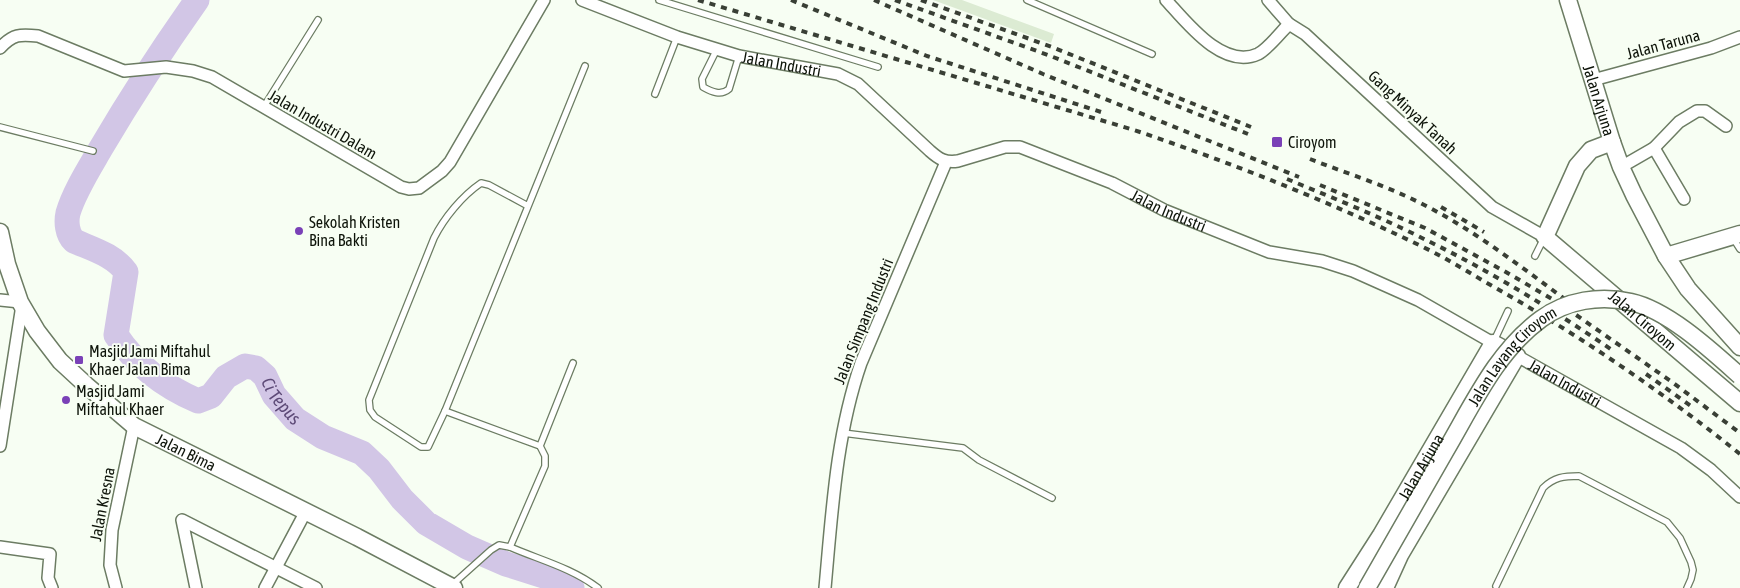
<svg xmlns="http://www.w3.org/2000/svg" width="1740" height="588" viewBox="0 0 1740 588" font-family="'Asap Condensed',sans-serif">
  <rect width="100%" height="100%" fill="#f7fef3"/>
  <!-- green -->
  <path fill="#dcebd3" d="M933 0H962L1054 34 1051 43Z"/>
  <g fill="none" stroke-linecap="round" stroke-linejoin="round">
    <!-- river -->
    <path stroke="#d2c6e6" stroke-width="25" id="s1" d="M197 0C163 48 131 97 101 148 90 167 74 192 68 213 66 222 67 234 74 241 92 249 114 255 126 272L116 335C136 365 165 387 198 401L211 396 226 377 245 366 256 368 265 376 274 395 295 419 323 437 362 453 379 469 402 499 426 523 467 547 506 564 544 576 572 588"/>
    <!-- lane casing -->
    <g stroke="#6c7c63" stroke-width="8">
      <g id="lane">
        <path d="M659 0 878 67"/>
        <path d="M1027 0 1152 54"/>
        <path d="M717 49 702 79 703 87C712 92 721 96 729 89L739 56"/>
        <path d="M655 94 677 37"/>
        <path d="M263 108 318 20"/>
        <path d="M0 127 93 151"/>
        <path d="M528 206 489 185 481 183C462 196 444 218 434 238L369 400 370 410 375 417 421 447H428L445 411 585 66"/>
        <path d="M1733 238 1740 249"/>
        <path d="M1535 256 1544 238"/>
        <path d="M1494 341 1508 311"/>
        <path d="M445 411 540 446"/>
        <path d="M843 433 963 448 979 460 1052 498"/>
        <path d="M510 547C540 560 572 568 598 588"/>
        <path d="M453 584 491 550 499 545 510 547 545 466V456L540 446 573 363"/>
        <path d="M1496 586 1543 488C1554 477 1564 476 1579 476L1667 522 1680 538 1691 562 1693 570 1691 579 1687 588"/>
      </g>
    </g>
    <!-- street casing -->
    <g stroke="#6c7c63" stroke-width="14">
      <g id="street">
        <path id="s2" d="M582 0 677 37 739 56 838 74 858 84 930 151C939 159 945 163 958 161L1005 147H1020L1112 183 1164 210 1269 252 1322 261 1353 271 1418 300 1493 343"/>
        <path d="M1166 0C1187 23 1223 70 1258 54 1268 49 1281 32 1289 24"/>
        <path d="M1268 0 1289 24 1305 34 1492 207 1545 237"/>
        <path d="M0 48C13 34 20 34 38 36L124 71 166 67 193 71 212 77 401 187 409 189 419 188 442 171 450 162 544 0"/>
        <path d="M1593 80 1711 48 1740 37"/>
        <path d="M1654 148 1684 199"/>
        <path d="M1621 167 1654 148 1679 122 1697 111H1705L1726 126"/>
        <path d="M0 300 20 302"/>
        <path id="s3" d="M1517 356 1681 448 1711 470 1740 497"/>
        <path d="M0 446 22 305"/>
        <path d="M0 547 50 554 48 578 52 588"/>
        <path d="M116 588 110 565 112 530 134 426"/>
        <path d="M196 588 182 520 316 588"/>
        <path d="M265 588 306 511"/>
        <path d="M825 588C832 512 836 435 861 363L946 162"/>
      </g>
    </g>
    <!-- secondary casing -->
    <g stroke="#6c7c63" stroke-width="19">
      <g id="secondary">
        <path id="s4" d="M1568 0 1612 142 1621 167 1634 195 1666 256 1688 289 1740 347"/>
        <path id="s5" d="M1612 142 1591 150 1577 166 1545 237 1740 403"/>
        <path id="s6" d="M0 232 7 264 20 302 37 331 60 361 86 385 134 426 357 537 454 588"/>
        <path d="M1666 256 1740 234"/>
        <path id="s7" d="M1347 588 1381 535 1493 343 1517 356 1400 555 1385 588"/>
      </g>
    </g>
    <!-- lane -->
    <use href="#lane" stroke="#fff" stroke-width="5.5"/>
    <!-- street -->
    <use href="#street" stroke="#fff" stroke-width="11"/>
    <!-- secondary -->
    <use href="#secondary" stroke="#fff" stroke-width="16"/>
    <!-- rail -->
    <g stroke="#393f35" stroke-width="4" stroke-dasharray="6 6" stroke-linecap="butt">
      <path d="M698 0 1134 130C1232 163 1328 201 1421 246 1444 257 1465 270 1487 283 1576 333 1660 390 1740 454"/>
      <path d="M791 0 927 56 1101 112"/>
      <path d="M874 0 1043 74 1299 177"/>
      <path d="M895 0 1048 55 1248 134"/>
      <path d="M921 0 1052 47 1251 127"/>
      <path d="M1310 159C1343 172 1378 183 1410 198 1466 224 1516 263 1566 300"/>
      <path d="M1287 179C1333 198 1381 217 1426 240 1492 272 1555 311 1615 352"/>
      <path d="M1320 185 1425 228 1504 271 1559 303 1672 382 1740 433"/>
      <path d="M1441 207 1484 232"/>
      <path d="M1646 374 1691 406"/>
    </g>
    <!-- secondary-bridge casing -->
    <g stroke="#6c7c63" stroke-width="19" stroke-linecap="butt">
      <g id="secondary-bridge">
        <path id="s8" d="M1367 588C1393 542 1420 496 1446 450 1473 404 1497 351 1541 319 1567 300 1600 295 1631 302 1668 310 1712 351 1740 376"/>
      </g>
    </g>
    <!-- secondary-bridge -->
    <use href="#secondary-bridge" stroke="#fff" stroke-width="16"/>
  </g>
  <!-- markers -->
  <g fill="#7a41b7" stroke="#f7fef3" stroke-width="2">
    <rect x="1271" y="136" width="12" height="12" rx="2.5"/>
    <circle cx="299" cy="231" r="5"/>
    <rect x="74" y="355" width="10" height="10" rx="2.5"/>
    <circle cx="66" cy="400" r="5"/>
  </g>
  <g text-anchor="middle" stroke-width="4" stroke-linejoin="round" paint-order="stroke">
    <!-- street labels -->
    <g font-size="16" fill="#0e140a" stroke="#f7fef3">
      <text transform="translate(1663 44) rotate(-15)" y="6">Jalan Taruna</text>
      <text dy="6" stroke="none"><textPath href="#s2" startOffset="210">Jalan Industri</textPath></text>
      <text dy="6" stroke="none"><textPath href="#s4" startOffset="105">Jalan Arjuna</textPath></text>
      <text transform="translate(1413 112) rotate(43)" y="6">Gang Minyak Tanah</text>
      <text transform="translate(323 124) rotate(30)" y="6">Jalan Industri Dalam</text>
      <text dy="6" stroke="none"><textPath href="#s2" startOffset="645">Jalan Industri</textPath></text>
      <text dy="6" stroke="none"><textPath href="#s5" startOffset="250">Jalan Ciroyom</textPath></text>
      <text transform="translate(863 321) rotate(-68)" y="6">Jalan Simpang Industri</text>
      <text dy="6" stroke="none"><textPath href="#s8" startOffset="275">Jalan Layang Ciroyom</textPath></text>
      <text dy="6" stroke="none"><textPath href="#s3" startOffset="55">Jalan Industri</textPath></text>
      <text dy="6" stroke="none"><textPath href="#s6" startOffset="301">Jalan Bima</textPath></text>
      <text dy="6" stroke="none"><textPath href="#s7" startOffset="142">Jalan Arjuna</textPath></text>
      <text transform="translate(102 504) rotate(-79)" y="6">Jalan Kresna</text>
    </g>
    <!-- poi labels -->
    <g font-size="16" fill="#0e140a" stroke="#f7fef3" text-anchor="start">
      <text x="1288" y="148">Ciroyom</text>
      <text x="309" y="228">Sekolah Kristen<tspan x="309" dy="18">Bina Bakti</tspan></text>
      <text x="89" y="357">Masjid Jami Miftahul<tspan x="89" dy="18">Khaer Jalan Bima</tspan></text>
      <text x="76" y="397">Masjid Jami<tspan x="76" dy="18">Miftahul Khaer</tspan></text>
    </g>
    <!-- water labels -->
    <g font-size="18" font-style="italic" fill="#5d4a77" stroke="#f7fef3">
      <text dy="6" stroke="none"><textPath href="#s1" startOffset="624">Ci Tepus</textPath></text>
    </g>
  </g>
</svg>
